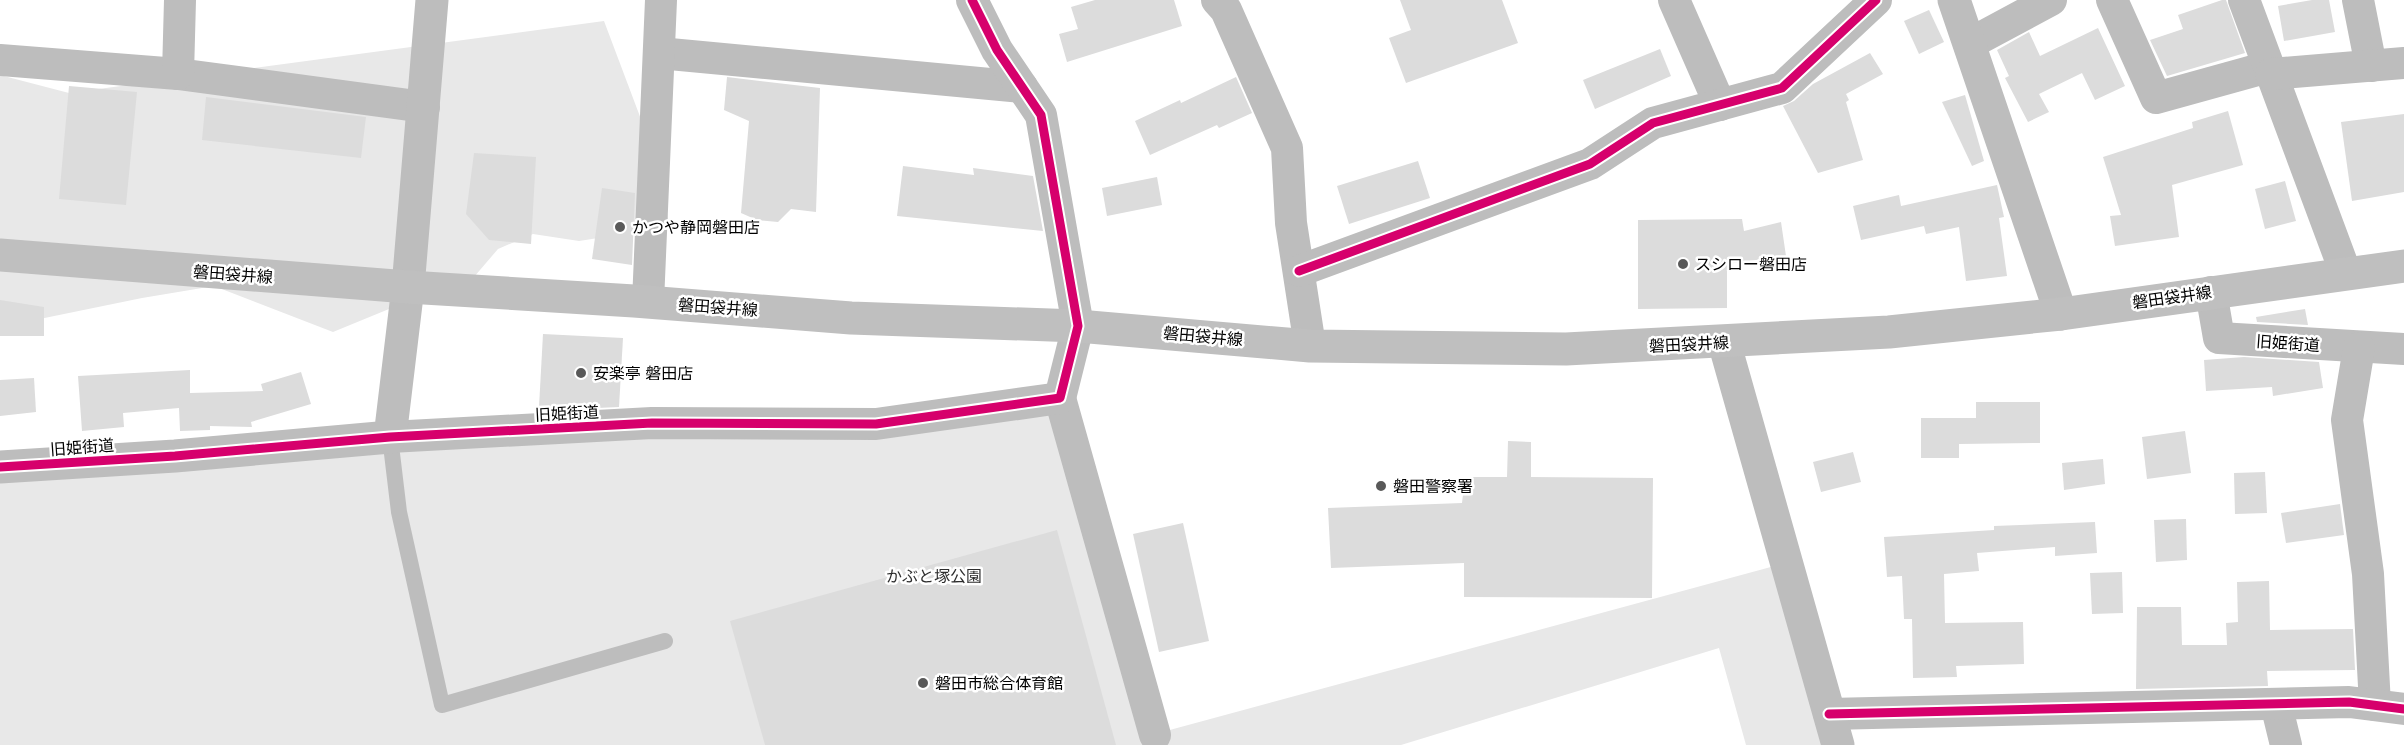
<svg xmlns="http://www.w3.org/2000/svg" width="2404" height="745" viewBox="0 0 2404 745" font-family="'DM Sans','Noto Sans JP',sans-serif">
  <rect width="100%" height="100%" fill="#fff"/>
  <!-- green -->
  <g fill="#e8e8e8">
    <path d="M604 21 662 175 669 227 579 241 533 234 498 249 462 291 389 309 333 332 214 286 142 298 25 322 0 336V75L69 93Z"/>
    <path d="M1060 398 1155 734 1782 564 1831 745H1746L1719 648 1401 745H0V474Z"/>
  </g>
  <!-- building -->
  <g fill="#dcdcdc">
    <path d="M1095 0H1174L1182 26 1067 62 1059 34 1078 29 1071 7Z"/>
    <path d="M1400 0H1502L1518 43 1406 83 1389 38 1411 30Z"/>
    <path d="M2222 0H2226L2245 53 2167 76 2150 40 2183 29 2178 15Z"/>
    <path d="M2312 0H2329L2335 32 2284 41 2278 6Z"/>
    <path d="M1929 10 1944 42 1919 54 1904 21Z"/>
    <path d="M2098 28 2125 86 2095 100 2082 73 2039 94 2049 112 2028 122 2005 78 2009 76 1997 50 2029 32 2040 56Z"/>
    <path d="M1660 49 1671 76 1595 109 1583 80Z"/>
    <path d="M1870 53 1883 74 1846 94 1849 100 1846 102 1863 160 1818 173 1783 106 1794 101 1813 84Z"/>
    <path d="M727 77 820 88 816 212 791 209 778 222 757 220 741 213 749 121 724 110Z"/>
    <path d="M1236 77 1252 113 1219 128 1217 125 1150 155 1135 121 1180 100 1181 103Z"/>
    <path d="M69 86 137 92 126 205 59 199Z"/>
    <path d="M1965 95 1984 161 1972 166 1942 102Z"/>
    <path d="M206 97 366 117 361 158 202 140Z"/>
    <path d="M2228 111 2243 165 2172 185 2179 237 2115 246 2110 216 2121 215 2103 157 2193 128 2192 122Z"/>
    <path d="M2404 114V192L2352 201 2341 122Z"/>
    <path d="M474 153 536 157 531 244 489 240 466 214Z"/>
    <path d="M1418 161 1430 198 1349 224 1337 186Z"/>
    <path d="M903 166 974 175 973 168 1033 176 1043 231 897 216Z"/>
    <path d="M1157 177 1162 205 1107 216 1102 188Z"/>
    <path d="M2285 181 2296 221 2265 229 2255 189Z"/>
    <path d="M1997 185 2004 217 1999 218 2007 276 1966 281 1959 227 1926 234 1924 226 1861 240 1853 206 1899 195 1901 206Z"/>
    <path d="M602 188 635 193 632 265 592 259Z"/>
    <path d="M1742 219 1744 231 1781 222 1786 256 1727 264V308L1638 309V220Z"/>
    <path d="M0 300 44 307V336H0Z"/>
    <path d="M2305 309 2308 325 2257 322 2256 317Z"/>
    <path d="M543 334 623 338 619 407 575 409 539 407Z"/>
    <path d="M2244 357 2319 362 2323 388 2273 396 2272 387 2206 391 2204 360Z"/>
    <path d="M190 370V393L263 391 261 384 301 372 311 404 251 422 252 427 210 426V430L180 431 179 408 123 413 124 427 82 431 78 376Z"/>
    <path d="M34 378 36 412 0 416V380Z"/>
    <path d="M1976 402H2040V443L1959 444V458H1921V418H1976Z"/>
    <path d="M2185 431 2191 473 2147 479 2142 437Z"/>
    <path d="M1508 441 1531 442V477L1653 478 1652 598 1464 597V563L1331 568 1328 508 1462 503 1465 477H1507Z"/>
    <path d="M1853 452 1861 482 1821 492 1813 462Z"/>
    <path d="M2103 459 2105 484 2064 490 2062 463Z"/>
    <path d="M2265 472 2267 513 2235 514 2234 473Z"/>
    <path d="M2340 504 2344 535 2286 543 2281 513Z"/>
    <path d="M2186 519 2187 560 2156 562 2154 520Z"/>
    <path d="M2095 522 2097 553 2055 556V547L1977 553 1979 571 1944 574 1945 623 2023 622 2024 664 1956 666 1957 677 1913 678 1912 619H1904L1902 576 1887 577 1884 537 1994 530V526Z"/>
    <path d="M1183 523 1209 641 1159 652 1133 534Z"/>
    <path d="M1057 530 1116 745H765L730 621Z"/>
    <path d="M2122 572 2123 613 2092 614 2090 573Z"/>
    <path d="M2269 581 2270 630 2353 629 2355 670 2267 671 2268 686 2136 689 2137 607H2181L2182 645H2227L2226 623 2238 622 2237 582Z"/>
  </g>
  <g fill="none" stroke-linecap="round" stroke-linejoin="round">
    <!-- service -->
    <path stroke="#bdbdbd" stroke-width="16" d="M390 437 399 512 442 705 665 641"/>
    <!-- minor -->
    <g stroke="#bdbdbd" stroke-width="32">
      <path d="M1217 0 1226 10 1287 148 1291 223 1310 346"/>
      <path d="M1674 0 1720 105"/>
      <path d="M2112 0 2156 98 2268 67"/>
      <path d="M2244 0 2346 274"/>
      <path d="M2358 0 2371 66"/>
      <path d="M1969 44 2051 0"/>
      <path d="M659 53 1022 87"/>
      <path d="M0 60 178 74 424 107"/>
      <path d="M178 74 180 0"/>
      <path d="M2271 74 2404 63"/>
      <path d="M1299 271 1590 164 1653 123 1782 88 1876 0"/>
      <path d="M2211 292 2219 338 2404 349"/>
      <path d="M648 302 661 0"/>
      <path d="M2359 348 2347 420 2368 574 2375 705"/>
      <path d="M1060 398 1155 735"/>
      <path d="M390 437 652 423 876 424 1060 398 1078 326 1041 115 997 50 972 0"/>
      <path d="M2276 704 2286 745"/>
      <path d="M1829 714 2349 702 2404 709"/>
    </g>
    <!-- tertiary -->
    <g stroke="#bdbdbd" stroke-width="33">
      <path d="M1954 0 2061 314"/>
      <path d="M1724 342 1838 745"/>
      <path d="M0 467 175 456 390 437 408 287 432 0"/>
    </g>
    <!-- secondary -->
    <path stroke="#bfbfbf" stroke-width="33" d="M0 255 408 287 634 301 851 318 1078 326 1310 346 1566 349 1889 332 2061 314 2404 266"/>
    <!-- cycleway casing -->
    <g stroke="#fff" stroke-width="13">
      <g id="cycleway">
        <path d="M1299 271 1590 164 1653 123 1782 88 1876 0"/>
        <path d="M0 467 175 456 390 437 652 423 876 424 1060 398 1078 326 1041 115 997 50 972 0"/>
        <path d="M1829 714 2349 702 2404 709"/>
      </g>
    </g>
    <!-- cycleway -->
    <use href="#cycleway" stroke="#d6006c" stroke-width="9"/>
  </g>
  <!-- markers -->
  <g fill="#595959" stroke="#fff" stroke-width="2">
    <circle cx="620" cy="227" r="6"/>
    <circle cx="1683" cy="264" r="6"/>
    <circle cx="581" cy="373" r="6"/>
    <circle cx="1381" cy="486" r="6"/>
    <circle cx="923" cy="683" r="6"/>
  </g>
  <g text-anchor="middle" stroke-width="5" stroke-linejoin="round" paint-order="stroke">
    <!-- poi labels -->
    <g font-size="16" fill="#000" stroke="#fff" text-anchor="start">
      <text x="632" y="233">かつや静岡磐田店</text>
      <text x="1695" y="270">スシロー磐田店</text>
      <text x="593" y="379">安楽亭 磐田店</text>
      <text x="1393" y="492">磐田警察署</text>
      <text x="935" y="689">磐田市総合体育館</text>
    </g>
    <!-- street labels -->
    <g font-size="16" fill="#000" stroke="#fff">
      <text transform="translate(233 274) rotate(4)" y="6">磐田袋井線</text>
      <text transform="translate(2172 297) rotate(-8)" y="6">磐田袋井線</text>
      <text transform="translate(718 307) rotate(4)" y="6">磐田袋井線</text>
      <text transform="translate(1203 336) rotate(5)" y="6">磐田袋井線</text>
      <text transform="translate(2288 343) rotate(4)" y="6">旧姫街道</text>
      <text transform="translate(1689 344) rotate(-3)" y="6">磐田袋井線</text>
      <text transform="translate(567 413) rotate(-3)" y="6">旧姫街道</text>
      <text transform="translate(82 447) rotate(-4)" y="6">旧姫街道</text>
    </g>
    <!-- park labels -->
    <g font-size="16" fill="#2d2d2d" stroke="#fff">
      <text x="934" y="582">かぶと塚公園</text>
    </g>
  </g>
</svg>
